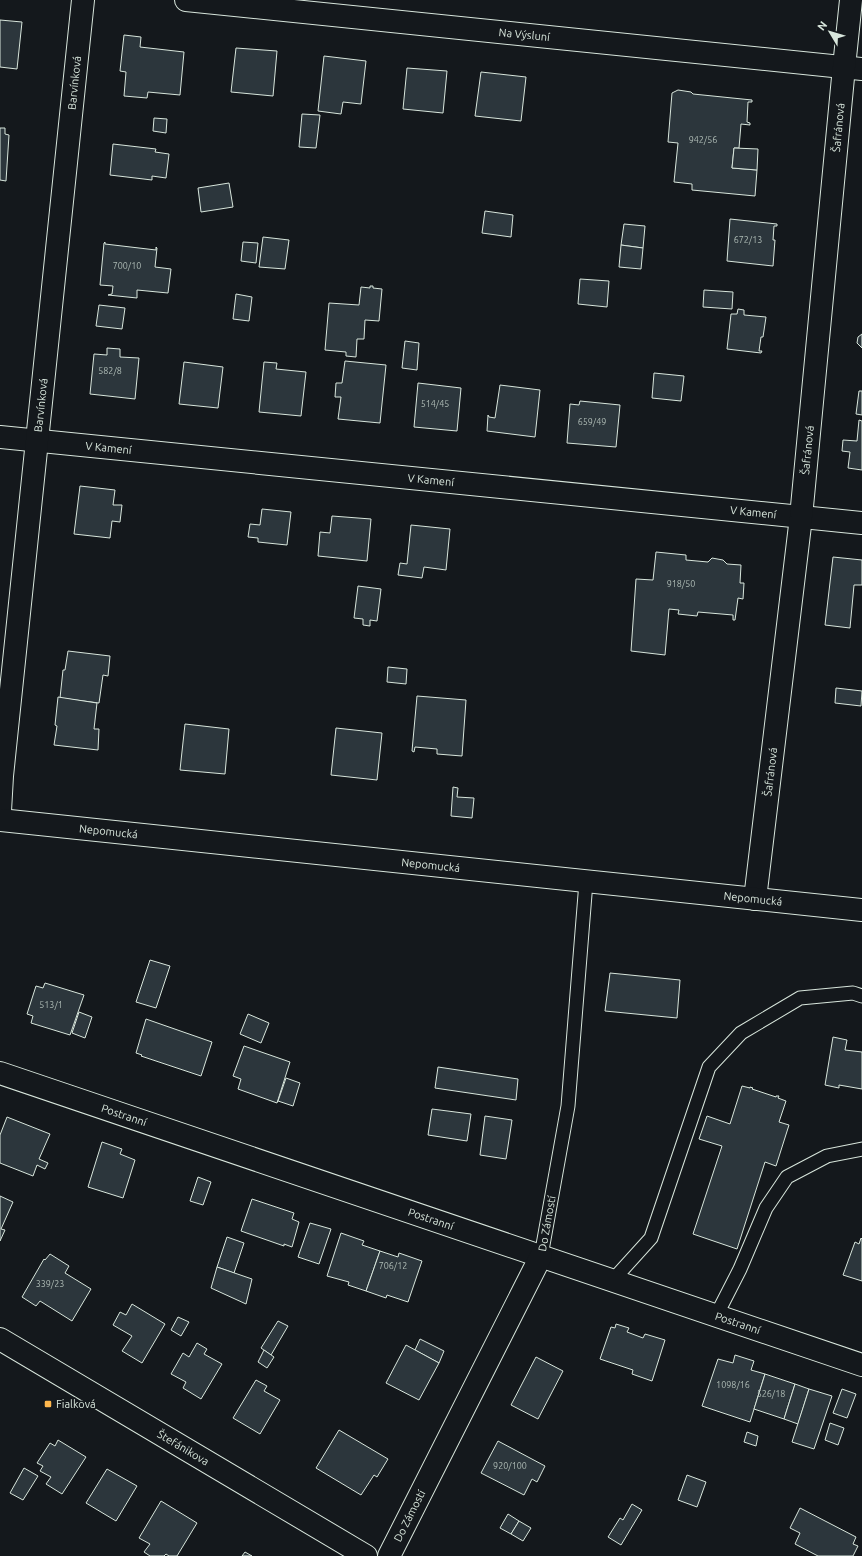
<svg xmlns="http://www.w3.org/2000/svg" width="862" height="1556" viewBox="0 0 862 1556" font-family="Ubuntu,sans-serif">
  <rect width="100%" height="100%" fill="#14181c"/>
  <!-- building -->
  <g fill="#2c363c" stroke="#d8e6dc">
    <path d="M0 20 22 22 17 69 0 67Z"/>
    <path d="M124 35 141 37 140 47 184 52 180 95 148 92 147 98 124 96 126 72 120 71Z"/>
    <path d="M236 48 277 51 273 96 231 92Z"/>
    <path d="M324 56 366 61 361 104 343 102 341 114 318 111Z"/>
    <path d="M407 68 447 71 443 113 403 109Z"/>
    <path d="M481 72 526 77 521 121 475 116Z"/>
    <path d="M678 90 691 92 693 94 752 100V102H748L747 122 750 123V125L741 124 739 148H734L732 168 757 170 755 196 692 190V184L674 182 678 143 668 142 672 93Z"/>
    <path d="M302 114 320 115 316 148 299 147Z"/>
    <path d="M154 118 167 119 166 133 153 131Z"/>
    <path d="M0 128H5V134L9 135 6 181 0 180Z"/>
    <path d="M113 144 156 149 155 152 169 154 166 178 152 176V180L110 175Z"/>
    <path d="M734 148 758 149 757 170 732 168Z"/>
    <path d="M229 183 233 207 201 212 198 188Z"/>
    <path d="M485 211 513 215 511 237 482 233Z"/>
    <path d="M730 219 777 224V226H774L773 240H775L773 266 727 261Z"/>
    <path d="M624 224 645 226 643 248 621 245Z"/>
    <path d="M263 237 289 240 285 269 259 267Z"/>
    <path d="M105 242V244L156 250V247L157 248 155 267 171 269 168 293 137 290V298L108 295 112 294 113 286 100 285 104 243Z"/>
    <path d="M243 242 258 243 256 263 241 261Z"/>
    <path d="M621 245 643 248 641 269 619 267Z"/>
    <path d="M580 279 609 281 607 307 578 304Z"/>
    <path d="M370 286H373V288L382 289 379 321 365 320 364 339H357L356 357 346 356V352L325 350 329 303 359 305 361 287 370 288Z"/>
    <path d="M704 290 733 292 732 309 703 307Z"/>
    <path d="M236 294 252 297 249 321 233 319Z"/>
    <path d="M99 305 125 308 122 329 96 326Z"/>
    <path d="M738 309 744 310V315L766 317 763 337H761L759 351H762L761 353 727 349 731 314H737Z"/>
    <path d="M862 334V348L857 343 858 337Z"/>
    <path d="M405 341 419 343 417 370 402 368Z"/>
    <path d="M107 348 120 349V357L139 358 135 399 90 394 94 354 107 355Z"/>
    <path d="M345 361 386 365 380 423 338 419 341 397H335L336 383H342Z"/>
    <path d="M184 362 223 367 218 408 179 404Z"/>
    <path d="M264 362 277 363 276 369 306 372 301 416 259 412Z"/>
    <path d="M654 373 684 376 681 401 652 398Z"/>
    <path d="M418 383 461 388 457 431 414 427Z"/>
    <path d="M500 385 540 390 535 437 487 431 488 415 489 417 495 418Z"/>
    <path d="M859 391H862V415L856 414Z"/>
    <path d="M580 401 620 405 616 447 567 443 570 404 579 405Z"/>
    <path d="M859 420 862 421V470L848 468 850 452 842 451 843 440 857 441Z"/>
    <path d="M80 486 115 490 113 505H122L120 522 112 521 110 538 74 534Z"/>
    <path d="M262 509 291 512 287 545 258 542V538L248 537 250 524 260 525Z"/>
    <path d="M332 516 371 519 367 561 318 556 320 532 330 533Z"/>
    <path d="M411 525 450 529 446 570 424 567 422 578 398 575 400 563 407 564Z"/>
    <path d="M656 552 686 555V560L708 562 712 558 723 560 727 564 741 565 740 583H744L743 599 738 598 735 620H733V615L698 612 697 616 678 614 679 610 669 609 665 655 631 651 636 579 653 580Z"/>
    <path d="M833 557 862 560V585H854L850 628 825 625Z"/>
    <path d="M358 586 381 589 377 621 370 620V626L363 625V619L354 618Z"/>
    <path d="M68 651 110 656 108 676 103 675 99 703 60 698 63 670H65Z"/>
    <path d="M388 667 407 669 406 684 387 682Z"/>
    <path d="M836 688 862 691 861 706 835 703Z"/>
    <path d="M417 696 466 700 462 756 437 754V749L415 747 414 752 412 751Z"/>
    <path d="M58 697 97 703 94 729H99L98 750 54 745 57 726 55 725Z"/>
    <path d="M185 724 229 729 225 774 180 770Z"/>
    <path d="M336 728 382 733 377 780 331 775Z"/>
    <path d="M453 787 458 788 457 797 474 798 472 818 451 816Z"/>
    <path d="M150 960 170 966 156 1008 136 1002Z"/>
    <path d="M610 973 680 980 677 1018 605 1011Z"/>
    <path d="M45 983 84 995 70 1035 31 1023 33 1016 27 1014 36 986 43 988Z"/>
    <path d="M79 1012 92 1017 85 1038 72 1033Z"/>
    <path d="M248 1014 269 1023 261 1043 240 1034Z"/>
    <path d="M146 1019 212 1042 201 1076 141 1056 142 1055 136 1053Z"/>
    <path d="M833 1037 847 1040 845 1050 862 1052V1089L839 1085V1088L825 1085Z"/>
    <path d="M244 1046 290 1062 277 1103 238 1089 241 1079 233 1076Z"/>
    <path d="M438 1067 518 1079 516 1100 435 1088Z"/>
    <path d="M286 1078 300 1083 293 1106 278 1101Z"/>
    <path d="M742 1086 750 1088V1087L753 1088 752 1089 776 1097V1096H779L778 1098 786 1101 779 1122 789 1125 776 1166 765 1162 737 1249 693 1234 722 1146 699 1139 707 1116 730 1124Z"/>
    <path d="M432 1109 471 1114 467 1141 428 1135Z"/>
    <path d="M485 1116 512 1120 506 1159 480 1155Z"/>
    <path d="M7 1117 50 1134 39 1159 48 1163 45 1169 37 1165 33 1176 0 1163V1135Z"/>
    <path d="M102 1142 122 1149 120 1154 135 1160 123 1198 88 1187Z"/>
    <path d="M198 1177 211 1182 203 1205 190 1201Z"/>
    <path d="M0 1196 13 1202 1 1229 5 1230 0 1241Z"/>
    <path d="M252 1199 294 1213 292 1219 299 1222 292 1247 284 1244V1246L241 1231Z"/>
    <path d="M310 1223 331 1229 319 1264 298 1257Z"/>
    <path d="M341 1233 364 1241 362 1245 380 1251 366 1291 348 1285 349 1282 327 1276Z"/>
    <path d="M227 1237 244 1243 234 1273 217 1267Z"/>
    <path d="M861 1238 862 1239V1281L843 1275 855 1242 859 1244Z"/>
    <path d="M380 1251 398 1257 399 1253 422 1261 408 1302 387 1295 386 1298 366 1291Z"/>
    <path d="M50 1254 69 1266 65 1273 91 1289 72 1321 40 1301 36 1306 22 1297 44 1259 45 1260Z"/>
    <path d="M217 1267 252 1279 246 1304 211 1288Z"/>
    <path d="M132 1304 165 1324 142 1363 122 1351 132 1336 113 1325 120 1312 126 1315Z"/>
    <path d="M178 1317 189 1322 181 1336 171 1330Z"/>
    <path d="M278 1321 288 1326 271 1355 261 1348Z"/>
    <path d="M616 1324 629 1328 627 1332 643 1338 645 1334 665 1340 652 1381 632 1374 633 1370 600 1359 611 1327 615 1328Z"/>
    <path d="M420 1339 444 1351 439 1363 415 1350Z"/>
    <path d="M197 1343 207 1349 204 1354 222 1364 201 1399 183 1388 186 1382 171 1374 183 1353 189 1357Z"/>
    <path d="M406 1345 439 1363 419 1400 386 1383Z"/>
    <path d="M264 1350 274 1357 267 1368 258 1362Z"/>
    <path d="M735 1355 754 1361 751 1370 765 1374 750 1422 702 1406 718 1359 733 1363Z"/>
    <path d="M536 1357 563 1371 538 1419 511 1405Z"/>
    <path d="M765 1374 795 1384 784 1419 754 1409Z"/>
    <path d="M256 1380 267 1386 264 1391 280 1400 260 1434 233 1418Z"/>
    <path d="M795 1384 809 1389 798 1424 784 1419Z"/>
    <path d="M809 1389 832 1396 814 1449 792 1442Z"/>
    <path d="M842 1389 856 1394 847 1418 833 1413Z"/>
    <path d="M830 1423 844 1428 838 1445 825 1440Z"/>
    <path d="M339 1430 388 1459 377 1477 374 1475 361 1495 316 1468Z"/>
    <path d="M747 1432 758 1436 756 1446 744 1442Z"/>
    <path d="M58 1440 86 1457 62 1494 46 1484 51 1477 40 1471 43 1466 37 1463 50 1443 55 1446Z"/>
    <path d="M498 1441 545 1466 537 1482 532 1479 524 1495 481 1473Z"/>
    <path d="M24 1468 38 1476 23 1500 10 1493Z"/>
    <path d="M107 1469 137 1486 116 1521 86 1503Z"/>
    <path d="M687 1475 706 1482 697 1507 678 1500Z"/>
    <path d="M161 1501 197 1523 177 1556H169L166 1554 164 1556H150L144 1552 150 1544 139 1538Z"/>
    <path d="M632 1504 642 1510 621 1545 608 1537 620 1518 623 1520Z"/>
    <path d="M800 1508 856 1537 853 1544 858 1546 853 1556H818L795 1544 800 1533 790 1528Z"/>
    <path d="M508 1514 519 1521 511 1534 500 1528Z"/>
    <path d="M519 1521 531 1528 523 1541 511 1534Z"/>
    <path d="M245 1552 252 1556H242Z"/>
  </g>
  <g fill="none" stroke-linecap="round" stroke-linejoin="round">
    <!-- service casing -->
    <g stroke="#d8e6dc" stroke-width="15">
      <g id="service">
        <path id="s1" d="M541 1256 568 1106 586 882"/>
        <path d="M613 1280 651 1238 709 1067 741 1033 800 998 853 993 862 996"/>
        <path d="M716 1316 740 1269 766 1208 787 1177 827 1156 862 1149"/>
      </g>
    </g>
    <!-- minor casing -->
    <g stroke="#d8e6dc" stroke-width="24">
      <g id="minor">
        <path id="s2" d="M186 0 862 69"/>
        <path id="s3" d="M0 437 862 523"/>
        <path id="s4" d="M755 899 801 517 844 67 851 0"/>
        <path id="s5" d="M0 1073 862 1365"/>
        <path id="s6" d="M389 1556 541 1256"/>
      </g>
    </g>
    <!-- tertiary casing -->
    <g stroke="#d8e6dc" stroke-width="24">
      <g id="tertiary">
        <path id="s7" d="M0 811 2 776 83 0"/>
        <path id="s8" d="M0 820 862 910"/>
        <path id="s9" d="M0 1339 366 1556"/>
      </g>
    </g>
    <!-- service -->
    <use href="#service" stroke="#14181c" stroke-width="13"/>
    <!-- minor -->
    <use href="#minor" stroke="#14181c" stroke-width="22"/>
    <!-- tertiary -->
    <use href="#tertiary" stroke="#14181c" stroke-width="22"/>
  </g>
  <!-- markers -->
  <rect fill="#ffb74d" stroke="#14181c" stroke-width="1.5" x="44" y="1400" width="8" height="8" rx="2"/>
  <g text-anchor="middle" stroke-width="3" stroke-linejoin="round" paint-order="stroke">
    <!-- number labels -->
    <g font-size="9" fill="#adbab4">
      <text x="703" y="143">942/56</text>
      <text x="748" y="243">672/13</text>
      <text x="127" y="269">700/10</text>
      <text x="110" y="374">582/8</text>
      <text x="435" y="407">514/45</text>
      <text x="592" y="425">659/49</text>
      <text x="681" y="587">918/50</text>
      <text x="51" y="1008">513/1</text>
      <text x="393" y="1269">706/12</text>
      <text x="50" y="1287">339/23</text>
      <text x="733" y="1388">1098/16</text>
      <text x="771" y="1397">526/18</text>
      <text x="510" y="1469">920/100</text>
    </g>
    <!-- street labels -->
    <g font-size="11" fill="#d8e6dc" stroke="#14181c">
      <text dy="4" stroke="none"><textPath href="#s2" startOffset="340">Na Výsluní</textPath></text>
      <text dy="4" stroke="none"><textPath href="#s7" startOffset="732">Barvínková</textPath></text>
      <text dy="4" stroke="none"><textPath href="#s4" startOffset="776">Šafránová</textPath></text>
      <text dy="4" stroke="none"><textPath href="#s7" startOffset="408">Barvínková</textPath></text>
      <text dy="4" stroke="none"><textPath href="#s3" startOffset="109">V Kamení</textPath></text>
      <text dy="4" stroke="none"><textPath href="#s4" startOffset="452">Šafránová</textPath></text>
      <text dy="4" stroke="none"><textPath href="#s3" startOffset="433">V Kamení</textPath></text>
      <text dy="4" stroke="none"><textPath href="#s3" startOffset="757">V Kamení</textPath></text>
      <text dy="4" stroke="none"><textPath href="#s4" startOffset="128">Šafránová</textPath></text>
      <text dy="4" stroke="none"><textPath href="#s8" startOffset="109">Nepomucká</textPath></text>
      <text dy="4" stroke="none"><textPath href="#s8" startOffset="433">Nepomucká</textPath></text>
      <text dy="4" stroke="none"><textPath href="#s8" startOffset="757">Nepomucká</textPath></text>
      <text dy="4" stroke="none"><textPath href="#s5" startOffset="131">Postranní</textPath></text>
      <text dy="4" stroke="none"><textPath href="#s5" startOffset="455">Postranní</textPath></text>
      <text dy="4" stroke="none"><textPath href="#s1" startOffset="33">Do Zámostí</textPath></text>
      <text dy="4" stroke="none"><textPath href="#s5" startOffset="779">Postranní</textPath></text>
      <text dy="4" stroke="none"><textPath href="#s9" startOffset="213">Štefánikova</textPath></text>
      <text dy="4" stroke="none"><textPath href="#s6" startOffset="45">Do Zámostí</textPath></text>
    </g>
    <!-- poi labels -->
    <g font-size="11" fill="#d8e6dc" stroke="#14181c" text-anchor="start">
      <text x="56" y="1408">Fialková</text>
    </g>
  </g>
  <!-- north arrow -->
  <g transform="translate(830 32) rotate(308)" stroke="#14181c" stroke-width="3" paint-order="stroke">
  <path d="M0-3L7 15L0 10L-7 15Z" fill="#d8e6dc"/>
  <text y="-6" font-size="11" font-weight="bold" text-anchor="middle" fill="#d8e6dc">N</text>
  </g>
</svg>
